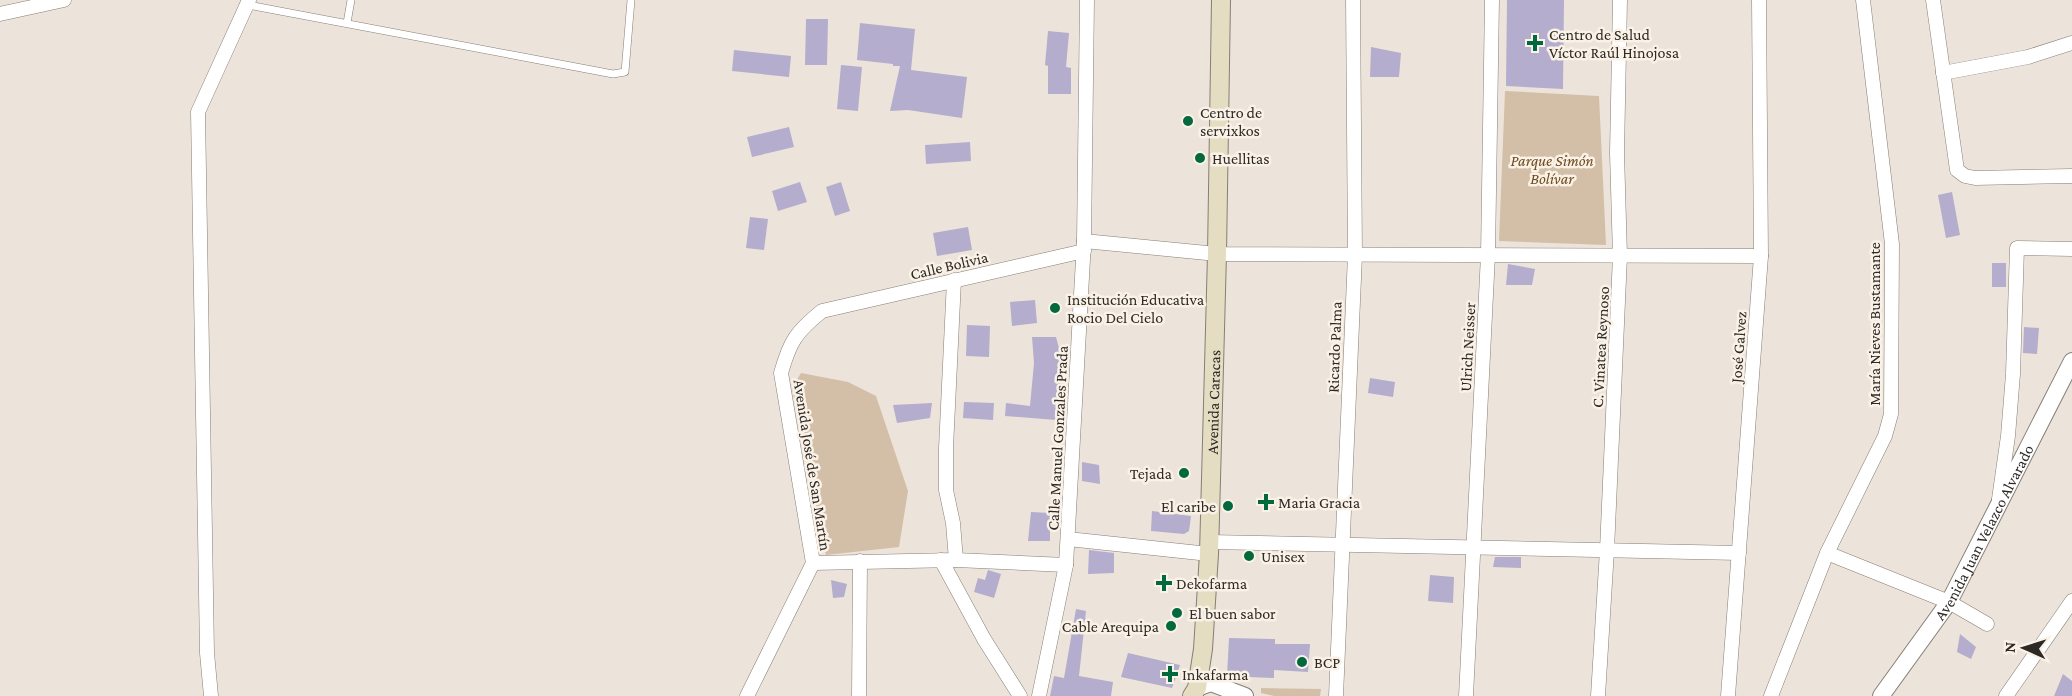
<svg xmlns="http://www.w3.org/2000/svg" width="2072" height="696" viewBox="0 0 2072 696" font-family="'Crimson Pro',serif">
  <rect width="100%" height="100%" fill="#ece4da"/>
  <!-- green -->
  <g fill="#d3bea7">
    <path d="M1505 91 1599 96 1606 245 1499 241Z"/>
    <path d="M801 373 848 382 876 396 908 491 899 547 826 555 792 388Z"/>
    <path d="M1261 688 1321 689 1320 696H1274L1261 693Z"/>
  </g>
  <!-- building -->
  <g fill="#b4adcd">
    <path d="M1507 0H1564L1563 89 1506 86Z"/>
    <path d="M806 19H828L827 65H805Z"/>
    <path d="M860 23 915 29 911 70 967 77 962 118 908 110 890 111 900 66H893V64L857 60Z"/>
    <path d="M1048 31 1069 33 1066 67 1071 68V94H1048V66L1045 65Z"/>
    <path d="M1371 47 1401 53 1399 77H1370Z"/>
    <path d="M734 50 791 56 789 77 732 71Z"/>
    <path d="M841 65 862 67 858 111 837 109Z"/>
    <path d="M789 127 794 147 752 157 747 137Z"/>
    <path d="M970 142 971 161 926 164 925 145Z"/>
    <path d="M800 182 807 202 778 211 772 191Z"/>
    <path d="M841 182 850 211 835 216 826 187Z"/>
    <path d="M1952 192 1960 235 1946 238 1938 195Z"/>
    <path d="M750 217 768 219 764 250 746 248Z"/>
    <path d="M968 227 972 250 937 256 933 233Z"/>
    <rect x="1992" y="263" width="14" height="24"/>
    <path d="M1508 264 1535 269 1532 285H1506Z"/>
    <path d="M1035 300 1037 323 1012 326 1010 302Z"/>
    <path d="M967 325 990 326 989 357 966 356Z"/>
    <path d="M2024 327 2039 328 2037 354 2023 353Z"/>
    <path d="M1032 337H1056L1062 359 1056 420 1005 416 1006 403 1030 406 1034 363Z"/>
    <path d="M1370 378 1395 382 1393 397 1368 393Z"/>
    <path d="M964 402 994 403 993 420 963 418Z"/>
    <path d="M932 403 930 418 897 423 893 405Z"/>
    <path d="M1082 462 1099 465 1100 484 1082 481Z"/>
    <path d="M1152 511 1191 516 1189 531 1184 534 1151 531Z"/>
    <path d="M1031 512 1050 513V541H1028Z"/>
    <path d="M1089 550 1114 553V573L1088 574Z"/>
    <path d="M1495 557H1521V568L1493 567Z"/>
    <path d="M988 570 1001 574 994 598 974 592 978 578 985 580Z"/>
    <path d="M1430 575 1454 577 1453 603 1428 601Z"/>
    <path d="M831 580 847 584 844 597 833 598Z"/>
    <path d="M1076 609 1086 611 1079 676 1113 682 1111 696H1050L1054 676 1064 678Z"/>
    <path d="M1960 634 1976 647 1971 659 1957 652Z"/>
    <path d="M1229 638 1275 639V644H1310L1308 672 1274 670V678L1227 676Z"/>
    <path d="M1128 653 1180 665 1172 688 1121 677Z"/>
    <path d="M2063 674 2072 681V696H2054Z"/>
  </g>
  <g fill="none" stroke-linecap="round" stroke-linejoin="round">
    <!-- service casing -->
    <g stroke="#867e76" stroke-width="8">
      <g id="service">
        <path d="M248 5 613 74 625 72 631 0"/>
        <path d="M347 23 351 0"/>
      </g>
    </g>
    <!-- minor casing -->
    <g stroke="#867e76" stroke-width="15">
      <g id="minor">
        <path d="M1933 0 1957 170 1965 176 1975 178 2072 176"/>
        <path d="M0 14 64 0"/>
        <path d="M1943 73 2028 57 2072 43"/>
        <path d="M1084 241 1217 254 1761 256"/>
        <path d="M954 280 946 448V490L953 523 956 560"/>
        <path d="M1999 499 2008 436 2013 374 2017 248 2072 249"/>
        <path d="M1068 539 1209 554"/>
        <path d="M1209 542 1739 553"/>
        <path d="M1827 553 1949 602 1987 624"/>
        <path d="M941 560 984 639 1020 696"/>
        <path d="M813 563 956 560 1066 565"/>
        <path d="M211 696 207 653 198 112 249 0"/>
        <path d="M747 696 813 563 781 373C790 341 796 332 822 311L1084 251"/>
        <path d="M859 696 860 561"/>
        <path d="M1039 696 1066 565 1084 241 1087 0"/>
        <path d="M1336 696 1355 255 1353 0"/>
        <path d="M1466 696 1488 255 1492 0"/>
        <path d="M1598 696 1607 550 1620 256 1617 153 1620 0"/>
        <path d="M1728 696 1761 256 1759 0"/>
        <path d="M1771 696 1827 553 1885 436 1891 414 1892 244 1863 0"/>
        <path d="M2006 696 2072 601"/>
      </g>
    </g>
    <!-- tertiary casing -->
    <g stroke="#867e76" stroke-width="18">
      <g id="tertiary">
        <path d="M1197 688 1211 683 1245 696"/>
        <path id="s1" d="M1881 696 1949 602 2072 361"/>
      </g>
    </g>
    <!-- secondary casing -->
    <g stroke="#867e76" stroke-width="20">
      <g id="secondary">
        <path id="s2" d="M1192 696 1197 688 1203 649 1209 554 1217 254 1221 0"/>
      </g>
    </g>
    <!-- service -->
    <use href="#service" stroke="#fff" stroke-width="7"/>
    <!-- minor -->
    <use href="#minor" stroke="#fff" stroke-width="14"/>
    <!-- tertiary -->
    <use href="#tertiary" stroke="#fff" stroke-width="16"/>
    <!-- secondary -->
    <use href="#secondary" stroke="#e5ddc2" stroke-width="18"/>
  </g>
  <!-- markers -->
  <g fill="#02683d" stroke="#faf1e7" stroke-width="2">
    <path d="M1532 34h6v6h6v6h-6v6h-6v-6h-6v-6h6z"/>
    <circle cx="1188" cy="121" r="6"/>
    <circle cx="1200" cy="158" r="6"/>
    <circle cx="1055" cy="308" r="6"/>
    <circle cx="1184" cy="473" r="6"/>
    <path d="M1263 493h6v6h6v6h-6v6h-6v-6h-6v-6h6z"/>
    <circle cx="1228" cy="506" r="6"/>
    <circle cx="1249" cy="556" r="6"/>
    <path d="M1161 574h6v6h6v6h-6v6h-6v-6h-6v-6h6z"/>
    <circle cx="1177" cy="613" r="6"/>
    <circle cx="1171" cy="626" r="6"/>
    <circle cx="1302" cy="662" r="6"/>
    <path d="M1167 665h6v6h6v6h-6v6h-6v-6h-6v-6h6z"/>
  </g>
  <g text-anchor="middle" stroke-width="5" stroke-linejoin="round" paint-order="stroke">
    <!-- poi labels -->
    <g font-size="16" fill="#2d2a26" stroke="#faf1e7" text-anchor="start">
      <text x="1549" y="40">Centro de Salud<tspan x="1549" dy="18">Víctor Raúl Hinojosa</tspan></text>
      <text x="1200" y="118">Centro de<tspan x="1200" dy="18">servixkos</tspan></text>
      <text x="1212" y="164">Huellitas</text>
      <text x="1067" y="305">Institución Educativa<tspan x="1067" dy="18">Rocio Del Cielo</tspan></text>
      <text x="1172" y="479" text-anchor="end">Tejada</text>
      <text x="1278" y="508">Maria Gracia</text>
      <text x="1216" y="512" text-anchor="end">El caribe</text>
      <text x="1261" y="562">Unisex</text>
      <text x="1176" y="589">Dekofarma</text>
      <text x="1189" y="619">El buen sabor</text>
      <text x="1159" y="632" text-anchor="end">Cable Arequipa</text>
      <text x="1314" y="668">BCP</text>
      <text x="1182" y="680">Inkafarma</text>
    </g>
    <!-- park labels -->
    <g font-size="16" font-style="italic" fill="#6f4b1f" stroke="#faf1e7">
      <text x="1552" y="166">Parque Simón<tspan x="1552" dy="18">Bolívar</tspan></text>
    </g>
    <!-- street labels -->
    <g font-size="16" fill="#2d2a26" stroke="#faf1e7">
      <text transform="translate(949 265) rotate(-13)" y="6">Calle Bolivia</text>
      <text transform="translate(1874 324) rotate(-90)" y="6">María Nieves Bustamante</text>
      <text transform="translate(1334 347) rotate(-88)" y="6">Ricardo Palma</text>
      <text transform="translate(1467 347) rotate(-87)" y="6">Ulrich Neisser</text>
      <text transform="translate(1600 347) rotate(-87)" y="6">C. Vinatea Reynoso</text>
      <text transform="translate(1738 347) rotate(-86)" y="6">José Galvez</text>
      <text dy="6" stroke="none"><textPath href="#s2" startOffset="296">Avenida Caracas</textPath></text>
      <text transform="translate(1057 438) rotate(-87)" y="6">Calle Manuel Gonzales Prada</text>
      <text transform="translate(813 465) rotate(81)" y="6">Avenida José de San Martín</text>
      <text dy="6" stroke="none"><textPath href="#s1" startOffset="194">Avenida Juan Velazco Alvarado</textPath></text>
    </g>
  </g>
  <!-- north arrow -->
  <g transform="translate(2024 648) rotate(273)" stroke="#faf1e7" stroke-width="4.5" paint-order="stroke">
  <path d="M0-4.5L10 22L0 15L-10 22Z" fill="#2d2a26"/>
  <text y="-9" font-size="16" font-weight="bold" text-anchor="middle" fill="#2d2a26">N</text>
  </g>
</svg>
